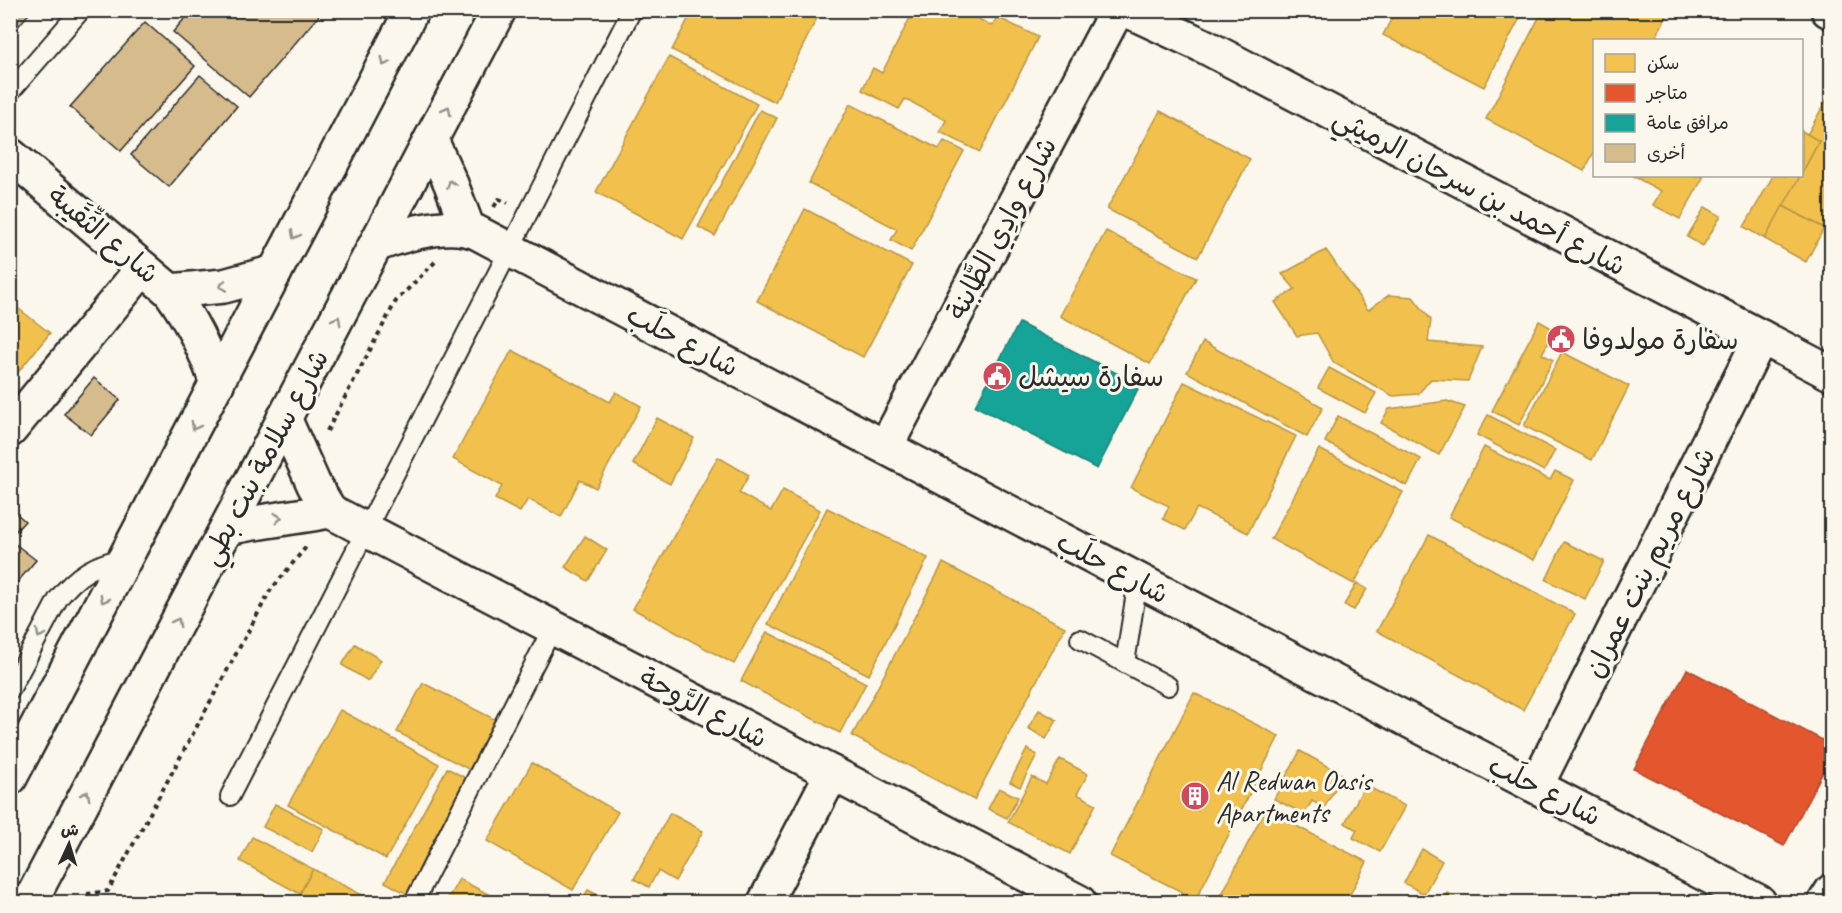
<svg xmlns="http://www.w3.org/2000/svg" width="1842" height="913" viewBox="0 0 1842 913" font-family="Caveat,'Playpen Sans Arabic',sans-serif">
  <rect width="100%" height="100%" fill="#fbf7ec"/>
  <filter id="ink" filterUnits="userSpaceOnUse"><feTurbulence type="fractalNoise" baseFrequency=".0167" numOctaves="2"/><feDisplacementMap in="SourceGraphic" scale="12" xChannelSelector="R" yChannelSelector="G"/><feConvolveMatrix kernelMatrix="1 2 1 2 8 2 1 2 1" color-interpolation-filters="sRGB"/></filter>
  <g filter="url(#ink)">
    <!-- homes -->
    <g fill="#f2c14e" stroke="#b69444" stroke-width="1.5">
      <path d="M693 10H821L775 102 672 50Z"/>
      <path d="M914 10H962L992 26 997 17 1038 37 980 152 940 132 946 120 905 99 899 109 862 90 873 68 882 73Z"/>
      <path d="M1396 10H1524L1484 87 1383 35Z"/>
      <path d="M1543 10H1670L1654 40H1594V152L1584 171 1486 119Z"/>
      <path d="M669 57 757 104 683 239 596 192Z"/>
      <path d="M1832 90V232L1783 206 1800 176H1802V173L1819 141 1807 135Z"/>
      <path d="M850 104 939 149 944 141 964 151 911 251 891 240 897 229 809 183Z"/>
      <path d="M760 110 777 118 715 236 698 227Z"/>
      <path d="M1160 111 1250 159 1198 257 1107 209Z"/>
      <path d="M1802 131 1819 141 1802 173Z"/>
      <path d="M1633 176H1704L1680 219 1653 205 1661 191Z"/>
      <path d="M1773 176H1800L1765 239 1744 227Z"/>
      <path d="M1783 206 1824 228 1806 262 1765 239Z"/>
      <path d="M1705 207 1721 216 1703 246 1687 237Z"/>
      <path d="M805 209 912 265 863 357 757 301Z"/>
      <path d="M1106 231 1196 278 1150 364 1060 316Z"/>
      <path d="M1326 250 1368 310 1389 295 1413 297 1431 320 1428 342 1482 347 1468 381 1431 379 1418 394 1393 396 1334 363 1317 333 1297 336 1275 302 1295 289 1282 274Z"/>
      <path d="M10 302 50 333 10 382Z"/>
      <path d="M1539 321 1555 330 1542 354 1553 360 1519 425 1492 411Z"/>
      <path d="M1203 342 1323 407 1307 437 1187 372Z"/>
      <path d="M512 350 610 402 616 392 641 406 596 488 580 480 561 517 528 499 520 512 495 499 502 486 453 459Z"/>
      <path d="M1562 352 1629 386 1592 460 1524 426Z"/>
      <path d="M1329 368 1376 393 1365 413 1318 388Z"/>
      <path d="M1184 382 1296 436 1248 533 1197 508 1185 530 1163 519 1169 506 1131 488Z"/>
      <path d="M1447 401 1465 407 1439 455 1381 423 1389 409Z"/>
      <path d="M1488 415 1555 450 1544 471 1477 435Z"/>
      <path d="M1338 416 1421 459 1407 486 1325 442Z"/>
      <path d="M657 418 694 438 670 484 633 464Z"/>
      <path d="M1484 447 1550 480 1555 471 1574 480 1534 560 1449 517Z"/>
      <path d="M1319 449 1403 492 1354 584 1271 539Z"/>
      <path d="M718 457 749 475 739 493 771 511 783 490 820 510 734 664 633 609Z"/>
      <path d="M827 508 928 558 869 675 768 624Z"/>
      <path d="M1429 535 1575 614 1523 710 1377 631Z"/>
      <path d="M585 536 607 550 588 581 565 567Z"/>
      <path d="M1564 542 1604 561 1585 599 1546 580Z"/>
      <path d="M943 563 1065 627 974 800 852 736Z"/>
      <path d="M1357 583 1367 589 1354 610 1344 605Z"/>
      <path d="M767 632 866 683 840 733 741 681Z"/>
      <path d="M355 644 381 660 368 681 342 665Z"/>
      <path d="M423 683 502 723 476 773 397 732Z"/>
      <path d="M1194 693 1279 736 1196 899 1110 856Z"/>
      <path d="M340 710 439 764 386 859 288 805Z"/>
      <path d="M1039 710 1057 720 1046 739 1028 728Z"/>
      <path d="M1027 749 1037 755 1020 787 1010 782Z"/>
      <path d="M1300 751 1343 775 1324 808 1312 801 1304 814 1274 799Z"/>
      <path d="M1060 759 1088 774 1077 794 1096 804 1070 854 1008 822 1032 777 1046 784Z"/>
      <path d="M532 763 618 812 573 890 487 841Z"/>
      <path d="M447 768 473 782 411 896 385 882Z"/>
      <path d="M1365 785 1405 806 1380 852 1353 838 1357 830 1345 823Z"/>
      <path d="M999 788 1018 797 1007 818 988 809Z"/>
      <path d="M275 804 324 829 312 852 263 827Z"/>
      <path d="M1265 810 1367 862 1346 902H1218Z"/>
      <path d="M670 813 703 831 675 881 658 871 649 887 634 879Z"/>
      <path d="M252 837 313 869 300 894 240 861Z"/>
      <path d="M1422 849 1442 861 1424 894 1404 883Z"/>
      <path d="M313 869 375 902H318L300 894Z"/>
      <path d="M459 879 503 902H446Z"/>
      <path d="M588 890 611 902H581Z"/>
      <path d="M1447 893 1464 902H1442Z"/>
      <path d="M1499 893 1517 902H1494Z"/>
      <path d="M1553 896 1566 902H1550Z"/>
    </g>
    <!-- shops -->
    <path fill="#e4572e" stroke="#ac4a2d" stroke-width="1.5" d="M1687 669 1832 745V755L1784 846 1634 769Z"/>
    <!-- public -->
    <path fill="#17a398" stroke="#1d7f77" stroke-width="1.5" d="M1019 323 1140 385 1097 469 975 406Z"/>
    <!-- building -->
    <g fill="#d6bc8c" stroke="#2b2b2b" stroke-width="1.5">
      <path d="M10 10H32L10 36Z"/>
      <path d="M192 10H321L322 12 249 97 173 32Z"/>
      <path d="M145 22 195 66 121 151 70 107Z"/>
      <path d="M200 75 237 106 169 187 131 155Z"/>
      <path d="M94 378 120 400 91 435 64 414Z"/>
      <path d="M10 508 25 521 15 532 10 528Z"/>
      <path d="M10 540 36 560 10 591Z"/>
    </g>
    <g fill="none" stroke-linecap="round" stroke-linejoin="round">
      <!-- lane casing -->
      <g stroke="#2b2b2b" stroke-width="22">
        <g id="lane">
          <path d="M10 92 81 10"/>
          <path d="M1080 639 1168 686"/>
          <path d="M1125 663 1138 580"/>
          <path d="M10 690 58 599C76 575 96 563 125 558"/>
          <path d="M230 796 632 10"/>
          <path d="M414 902 553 627"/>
        </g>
      </g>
      <!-- street casing -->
      <g stroke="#2b2b2b" stroke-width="38">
        <g id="street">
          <path d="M1127 10 1204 46 1832 374"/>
          <path d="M1828 10 1832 12"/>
          <path d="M431 140 451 184 468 229"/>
          <path d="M10 155 170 291C191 320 206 350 217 384"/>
          <path d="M378 244C405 234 448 221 476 232L1138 580 1759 902"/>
          <path d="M170 291 224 286 275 272"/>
          <path d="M284 418 314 485 330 511 1079 902"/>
          <path d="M10 430 143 268"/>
          <path d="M886 446 1117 10"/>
          <path d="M227 528C261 521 296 517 330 511"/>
          <path d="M1536 786 1761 337"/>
          <path d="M765 902 832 773"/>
          <path d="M1825 902 1832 891"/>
        </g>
      </g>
      <!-- secondary casing -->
      <g stroke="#2b2b2b" stroke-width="38">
        <g id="secondary">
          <path d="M10 778 412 10"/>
          <path d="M30 902 499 10"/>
        </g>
      </g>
      <!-- path -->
      <g stroke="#2b2b2b" stroke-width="4" stroke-dasharray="4.5 4.5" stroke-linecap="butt">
        <path d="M494 207 499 199 508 203"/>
        <path d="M327 431 396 301 435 262"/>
        <path d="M87 894 108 891 270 591 306 547"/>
      </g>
      <!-- lane -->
      <use href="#lane" stroke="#fbf7ec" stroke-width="18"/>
      <!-- street -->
      <use href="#street" stroke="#fbf7ec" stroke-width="33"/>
      <!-- secondary -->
      <use href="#secondary" stroke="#fbf7ec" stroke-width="33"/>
    </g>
    <!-- one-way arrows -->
    <defs><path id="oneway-chevron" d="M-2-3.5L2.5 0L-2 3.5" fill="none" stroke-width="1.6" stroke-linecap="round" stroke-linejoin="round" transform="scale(1.5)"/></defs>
    <g stroke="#93918c">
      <use href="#oneway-chevron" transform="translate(385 62) rotate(118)"/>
      <use href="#oneway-chevron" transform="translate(447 110) rotate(-62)"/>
      <use href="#oneway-chevron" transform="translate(451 184) rotate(-113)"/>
      <use href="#oneway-chevron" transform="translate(295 235) rotate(118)"/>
      <use href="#oneway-chevron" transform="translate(223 286) rotate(170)"/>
      <use href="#oneway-chevron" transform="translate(337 320) rotate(-62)"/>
      <use href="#oneway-chevron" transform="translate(195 426) rotate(118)"/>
      <use href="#oneway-chevron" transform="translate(278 518) rotate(-6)"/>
      <use href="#oneway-chevron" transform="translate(104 599) rotate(118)"/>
      <use href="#oneway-chevron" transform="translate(177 622) rotate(-62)"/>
      <use href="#oneway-chevron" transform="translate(40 634) rotate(118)"/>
      <use href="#oneway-chevron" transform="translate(86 795) rotate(-62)"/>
    </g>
  </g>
  <!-- icons -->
  <defs>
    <g id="civic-disc" transform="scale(1.5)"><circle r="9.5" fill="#d1495b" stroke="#fbf7ec"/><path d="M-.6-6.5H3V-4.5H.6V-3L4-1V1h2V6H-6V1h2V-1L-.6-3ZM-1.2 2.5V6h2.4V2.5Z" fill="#fff"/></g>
    <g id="building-disc" transform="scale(1.5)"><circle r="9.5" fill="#d1495b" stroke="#fbf7ec"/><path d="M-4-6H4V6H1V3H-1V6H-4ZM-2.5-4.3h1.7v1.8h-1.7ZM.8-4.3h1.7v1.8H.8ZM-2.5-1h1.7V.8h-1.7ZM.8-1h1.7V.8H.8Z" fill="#fff"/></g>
  </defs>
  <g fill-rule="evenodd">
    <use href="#civic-disc" x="1561" y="339"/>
    <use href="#civic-disc" x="997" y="376"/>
    <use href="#building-disc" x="1195" y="796"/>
  </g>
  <g text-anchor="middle" stroke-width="6" stroke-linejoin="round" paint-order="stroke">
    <!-- street labels -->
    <g font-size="28" fill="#2b2b2b" stroke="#fbf7ec">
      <text transform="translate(1480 191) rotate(28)" y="10">شارع أحمد بن سرحان الرميثي</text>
      <text transform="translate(1001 228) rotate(-62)" y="10">شارع وادِي الطَّابنة</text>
      <text transform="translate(104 234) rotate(40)" y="10">شارع الثِّقَيبة</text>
      <text transform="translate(683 340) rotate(28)" y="10">شارع حلَب</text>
      <text transform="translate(264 457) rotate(-62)" y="10">شارع سلامة بنت بطي</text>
      <text transform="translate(1649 562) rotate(-63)" y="10">شارع مريم بنت عمران</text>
      <text transform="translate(1113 567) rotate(28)" y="10">شارع حلَب</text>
      <text transform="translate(704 707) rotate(28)" y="10">شارع الرَّوحة</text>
      <text transform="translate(1545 790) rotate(27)" y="10">شارع حلَب</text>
    </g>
    <!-- poi labels -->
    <g font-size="28" fill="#2b2b2b" stroke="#fbf7ec" text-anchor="start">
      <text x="1582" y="349">سفارة مولدوفا</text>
      <text x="1018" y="386">سفارة سيشل</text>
      <text x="1216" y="790">Al Redwan Oasis<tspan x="1216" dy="32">Apartments</tspan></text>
    </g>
  </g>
  <!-- margin -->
  <rect width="1842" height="913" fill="none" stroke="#fbf7ec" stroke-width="36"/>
  <rect x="18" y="18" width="1806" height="877" fill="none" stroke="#2b2b2b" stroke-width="2" filter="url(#ink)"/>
  <!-- legend -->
  <rect x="1593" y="39" width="210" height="138" fill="#fbf7ec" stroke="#a8a59f" stroke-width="1.5"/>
  <rect x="1605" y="54" width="30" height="18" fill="#f2c14e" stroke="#a8a59f" stroke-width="1.5"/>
  <text x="1647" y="69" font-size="18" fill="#2b2b2b">سكن</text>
  <rect x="1605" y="84" width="30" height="18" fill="#e4572e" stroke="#a8a59f" stroke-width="1.5"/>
  <text x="1647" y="99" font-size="18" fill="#2b2b2b">متاجر</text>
  <rect x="1605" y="114" width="30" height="18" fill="#17a398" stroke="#a8a59f" stroke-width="1.5"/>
  <text x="1647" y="129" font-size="18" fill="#2b2b2b">مرافق عامة</text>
  <rect x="1605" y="144" width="30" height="18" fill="#d6bc8c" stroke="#a8a59f" stroke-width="1.5"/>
  <text x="1647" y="159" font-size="18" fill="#2b2b2b">أخرى</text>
  <!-- north arrow -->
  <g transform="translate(69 844) rotate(4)" stroke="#fbf7ec" stroke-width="4.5" paint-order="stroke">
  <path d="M0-4.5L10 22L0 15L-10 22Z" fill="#2b2b2b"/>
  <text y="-9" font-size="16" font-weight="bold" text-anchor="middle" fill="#2b2b2b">ش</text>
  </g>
</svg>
